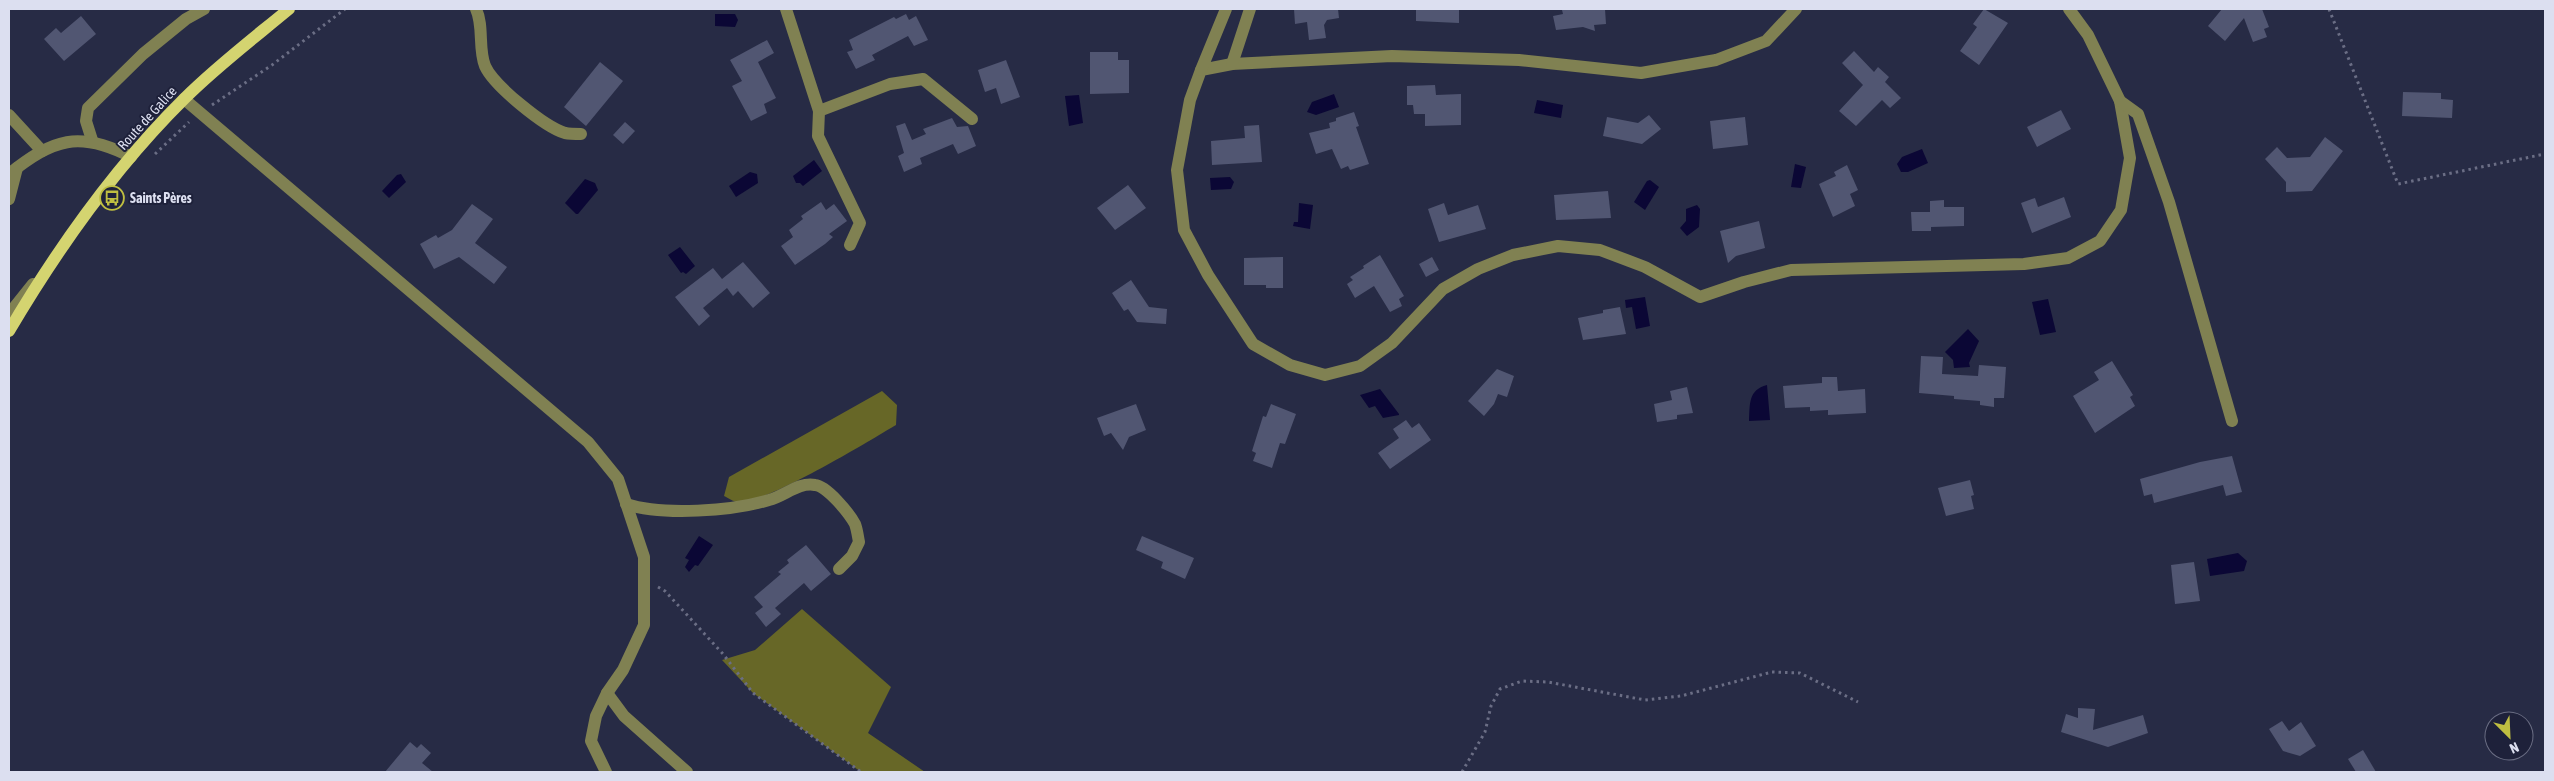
<svg xmlns="http://www.w3.org/2000/svg" width="2554" height="781" viewBox="0 0 2554 781" font-family="'Asap Condensed',sans-serif">
  <rect width="100%" height="100%" fill="#272b45"/>
  <!-- forest -->
  <g fill="#676727">
    <path d="M882 391 897 405 896 425C869 441 764 505 738 502 734 502 728 498 724 496L729 477Z"/>
    <path d="M802 609 891 687 868 733 925 772H861L753 693 722 660 755 650Z"/>
  </g>
  <!-- water -->
  <g fill="#0b0735">
    <path d="M715 14H735L738 20 735 27 715 26Z"/>
    <path d="M1334 94 1339 107 1316 115 1307 112 1312 102Z"/>
    <path d="M1079 95 1083 123 1069 126 1065 96Z"/>
    <path d="M1537 100 1563 105 1561 118 1534 113Z"/>
    <path d="M1922 149 1928 163 1908 172H1901L1897 164 1902 157Z"/>
    <path d="M814 160 822 171 803 186 800 183H796L793 176Z"/>
    <path d="M1795 164 1806 167 1801 188 1791 187Z"/>
    <path d="M750 172 757 174 758 183 736 197 729 186Z"/>
    <path d="M401 174 406 182 389 198 382 191 397 175Z"/>
    <path d="M1230 177 1234 182 1231 189 1211 190 1210 178Z"/>
    <path d="M585 179 595 183 598 190 578 214H576L565 203Z"/>
    <path d="M1650 180 1659 187 1645 210 1634 202 1647 181Z"/>
    <path d="M1299 203 1313 205 1310 229 1293 226 1294 222H1298Z"/>
    <path d="M1697 205 1700 209 1699 227 1687 236 1680 228 1686 221V209Z"/>
    <path d="M680 247 695 266 686 274 683 272 681 273 668 255Z"/>
    <path d="M1645 297 1650 326 1636 329 1632 307 1626 308 1625 300Z"/>
    <path d="M2048 299 2056 332 2040 335 2032 302Z"/>
    <path d="M1968 329 1979 341 1969 363 1970 367 1954 368 1953 360 1945 352Z"/>
    <path d="M1767 385 1770 420 1749 421C1750 404 1748 390 1767 385Z"/>
    <path d="M1380 389 1399 414V415L1383 418 1375 406 1369 408 1360 395Z"/>
    <path d="M699 536 713 545 698 566 695 565 689 572 685 567 689 560 685 558Z"/>
    <path d="M2238 553 2247 561 2244 571 2210 576 2207 559Z"/>
  </g>
  <!-- building -->
  <g fill="#515672">
    <path d="M1294 9H1338L1339 18 1327 20 1324 25 1326 38 1309 40 1307 22 1295 24Z"/>
    <path d="M1416 9H1459V23L1416 21Z"/>
    <path d="M1569 9H1605L1606 24 1594 25 1595 31 1583 27 1556 30 1553 16 1563 14 1562 10Z"/>
    <path d="M1984 9 2008 23 1979 65 1960 51 1977 27 1973 24Z"/>
    <path d="M2222 9H2262L2269 27 2264 29 2267 37 2253 42 2244 18 2225 41 2208 26Z"/>
    <path d="M906 14 909 20 916 16 928 40 914 46 908 36 872 55 875 60 856 69 847 52 853 50 849 40 894 17 896 19Z"/>
    <path d="M81 16 96 34 64 61 44 39 56 28 61 33Z"/>
    <path d="M767 40 774 53 758 62 776 98 764 104 767 113 751 121 732 86 742 81 730 60Z"/>
    <path d="M1854 51 1874 72 1878 67 1889 77 1885 82 1901 98 1890 108 1882 100 1856 126 1839 111 1863 85 1842 63Z"/>
    <path d="M1090 52H1118V60H1129V93L1090 94Z"/>
    <path d="M1006 60 1020 97 1001 104 996 88 985 92 978 70Z"/>
    <path d="M600 62 623 81 586 126 564 107Z"/>
    <path d="M1435 85 1436 95 1461 94V125L1425 126V114H1414L1413 105H1407V86Z"/>
    <path d="M2403 92 2441 93V99L2453 100 2452 118 2402 116Z"/>
    <path d="M2061 110 2071 129 2037 147 2027 127Z"/>
    <path d="M1354 112 1359 126 1356 127 1369 164 1350 170 1348 166 1341 169 1332 149 1316 154 1309 133 1330 128 1329 123 1336 121V118Z"/>
    <path d="M1649 115 1661 129 1642 144 1603 136 1607 117 1638 123Z"/>
    <path d="M1745 117 1748 145 1713 149 1710 121Z"/>
    <path d="M952 118 957 127 968 126 976 146 958 154 953 144 920 158 922 164 904 172 898 156 904 153 896 126 905 123 912 140 926 134 923 129Z"/>
    <path d="M625 122 635 131 623 144 613 135Z"/>
    <path d="M1259 125 1262 162 1212 165 1211 141 1245 138 1244 126Z"/>
    <path d="M2325 137 2343 151 2312 191 2286 192V182L2265 159 2277 147 2287 158 2310 157Z"/>
    <path d="M1847 165 1858 190 1850 194 1855 206 1833 217 1819 184 1836 176 1834 172Z"/>
    <path d="M1128 185 1146 208 1115 230 1097 208Z"/>
    <path d="M1608 191 1611 218 1556 220 1554 195Z"/>
    <path d="M2064 197 2071 217 2032 233 2021 203 2035 198 2038 207Z"/>
    <path d="M1944 200V207H1964V226L1931 227V231H1912L1911 212H1930V201Z"/>
    <path d="M821 202 826 210 834 204 847 221 829 234 833 237 825 244 795 265 781 246 793 237 789 230 803 219 801 216Z"/>
    <path d="M1444 203 1448 215 1478 205 1486 229 1439 242 1428 209Z"/>
    <path d="M472 204 493 219 475 243 507 267 494 284 459 257 434 269 420 244 436 235 438 238 452 230Z"/>
    <path d="M1759 221 1765 248 1736 256 1728 263 1720 231Z"/>
    <path d="M1380 255 1404 296 1399 299 1402 306 1390 312 1374 286 1355 298 1347 284 1353 280 1350 277 1364 268 1363 266Z"/>
    <path d="M1283 257V288H1266V285H1244V258Z"/>
    <path d="M1432 257 1439 270 1426 277 1419 264Z"/>
    <path d="M743 262 770 293 753 308 738 291 733 296 727 288 703 308 710 316 699 326 675 297 713 268 722 279Z"/>
    <path d="M1131 280 1149 307 1167 309 1166 324 1137 322 1128 309 1124 311 1112 293Z"/>
    <path d="M1620 307 1626 334 1583 340 1578 318 1603 313V310Z"/>
    <path d="M1921 356 1943 357 1942 374 1978 376 1979 365 2006 367 2004 398H1994V407L1980 405V401L1954 399V396L1919 393Z"/>
    <path d="M2112 361 2133 395 2130 397 2135 406 2095 433 2073 396 2099 380 2094 372Z"/>
    <path d="M1497 369 1514 376 1507 397 1498 394 1494 404 1484 416 1468 401Z"/>
    <path d="M1822 377H1837L1838 391 1865 389 1866 413 1828 415V410L1810 411V407L1785 408 1783 386 1822 383Z"/>
    <path d="M1687 387 1693 413 1677 415V419L1657 422 1654 404 1672 400 1670 391Z"/>
    <path d="M1136 404 1146 430 1129 437 1123 450 1111 433 1104 436 1097 418Z"/>
    <path d="M1271 404 1296 414 1285 444 1280 443 1272 468 1253 461 1256 453 1252 451 1263 416 1266 417Z"/>
    <path d="M1406 420 1412 428 1419 423 1431 440 1390 469 1378 453 1399 438 1393 429Z"/>
    <path d="M2232 456 2242 492 2226 496 2223 485 2154 503 2152 494 2144 496 2140 479 2200 462Z"/>
    <path d="M1970 480 1974 495 1971 496 1974 509 1946 516 1938 488Z"/>
    <path d="M1142 536 1194 558 1185 579 1161 568 1163 562 1136 550Z"/>
    <path d="M806 545 831 574 811 591 804 583 775 608 781 614 766 627 755 613 763 607 754 597 781 574 778 572 789 563 787 560Z"/>
    <path d="M2194 562 2200 601 2175 604 2171 565Z"/>
    <path d="M2078 708 2095 709 2093 730 2143 715 2148 733 2108 747 2061 732 2066 714 2078 718Z"/>
    <path d="M2282 721 2289 731 2301 722 2316 746 2300 756 2283 751 2269 729Z"/>
    <path d="M410 742 417 748 421 744 431 753 422 763 433 772H385Z"/>
    <path d="M2363 750 2376 772H2356L2348 759Z"/>
  </g>
  <g fill="none" stroke-linecap="round" stroke-linejoin="round">
    <!-- path -->
    <g stroke="#6b6e85" stroke-width="3" stroke-dasharray="2.5 4" stroke-linecap="butt">
      <path d="M2329 9 2398 184 2545 154"/>
      <path d="M212 105 272 65 345 9"/>
      <path d="M155 154 189 122"/>
      <path d="M658 587 665 591 723 654 753 693 861 772"/>
      <path d="M1462 772 1485 732 1491 706 1500 689 1522 681 1548 682 1645 700 1681 696 1772 672 1800 673 1858 702"/>
    </g>
    <!-- minor -->
    <g stroke="#808152" stroke-width="12">
      <path d="M476 9C484 26 478 49 485 66 494 86 545 127 565 133 570 134 576 134 581 134"/>
      <path d="M786 9 819 111 818 136 860 223 850 245"/>
      <path d="M1796 9 1766 41 1716 60 1641 73 1519 60 1392 56 1232 64 1201 70 1190 100 1177 170 1184 230 1208 275 1253 344 1290 365 1325 375 1360 366 1392 343 1443 289 1478 269 1513 255 1558 246 1600 250 1645 267 1700 297 1744 282 1791 270 2024 264 2068 258 2100 241 2121 210 2130 158 2120 101 2088 35 2069 9"/>
      <path d="M1232 64 1250 9"/>
      <path d="M1201 70 1226 9"/>
      <path d="M184 99 588 442 618 479 644 557V625L623 670 607 693 596 716 591 741 606 772"/>
      <path d="M2120 101 2138 114 2169 202 2232 421"/>
      <path d="M819 111 890 84 923 79 972 119"/>
      <path d="M9 115 42 151"/>
      <path d="M92 140 86 121 88 108 143 54 186 19 204 9"/>
      <path d="M9 174C53 139 79 130 131 157"/>
      <path d="M9 199 17 168"/>
      <path d="M9 314 33 284"/>
      <path d="M626 504C663 516 732 511 769 500 785 496 798 482 815 485 827 486 849 513 855 524 857 529 858 537 859 542L852 556 839 569"/>
      <path d="M607 693 624 716 687 772"/>
    </g>
    <!-- major -->
    <path stroke="#d4d470" stroke-width="12" d="M9 331C58 248 116 166 185 98 217 66 254 38 289 9"/>
  </g>
  <!-- icons -->
  <defs>
    <g id="bus-ring" transform="scale(1.25)"><circle r="9.5" fill="#1e213a" stroke="#bfbe41" stroke-width="1.5"/><path d="M-5-6H5V4H4V6H2V4H-2V6H-4V4H-5ZM-3.5-4V0h7V-4ZM-3.5 1.2v1.5H-2V1.2ZM2 1.2v1.5H3.5V1.2Z" fill="#bfbe41"/></g>
  </defs>
  <g fill-rule="evenodd">
    <use href="#bus-ring" x="112" y="198"/>
  </g>
  <g text-anchor="middle" stroke-width="4" stroke-linejoin="round" paint-order="stroke">
    <!-- street labels -->
    <g font-size="14" fill="#dcdff0" stroke="#1e213a">
      <text transform="translate(147 118) rotate(-48)" y="5">Route de Galice</text>
    </g>
    <!-- poi labels -->
    <g font-size="14" font-weight="bold" fill="#dcdff0" stroke="#1e213a" text-anchor="start">
      <text x="130" y="203">Saints Pères</text>
    </g>
  </g>
  <!-- border -->
  <rect width="2554" height="781" fill="none" stroke="#dcdff0" stroke-width="20"/>
  <!-- north arrow -->
  <g transform="translate(2509 736) rotate(156)"><circle r="24" fill="#1e213a" stroke="#6a6d83"/>
  <path d="M0-4L9 19L0 12L-9 19Z" fill="#bfbe41"/>
  <text y="-8" font-size="14" font-weight="bold" text-anchor="middle" fill="#dcdff0">N</text>
  </g>
</svg>
